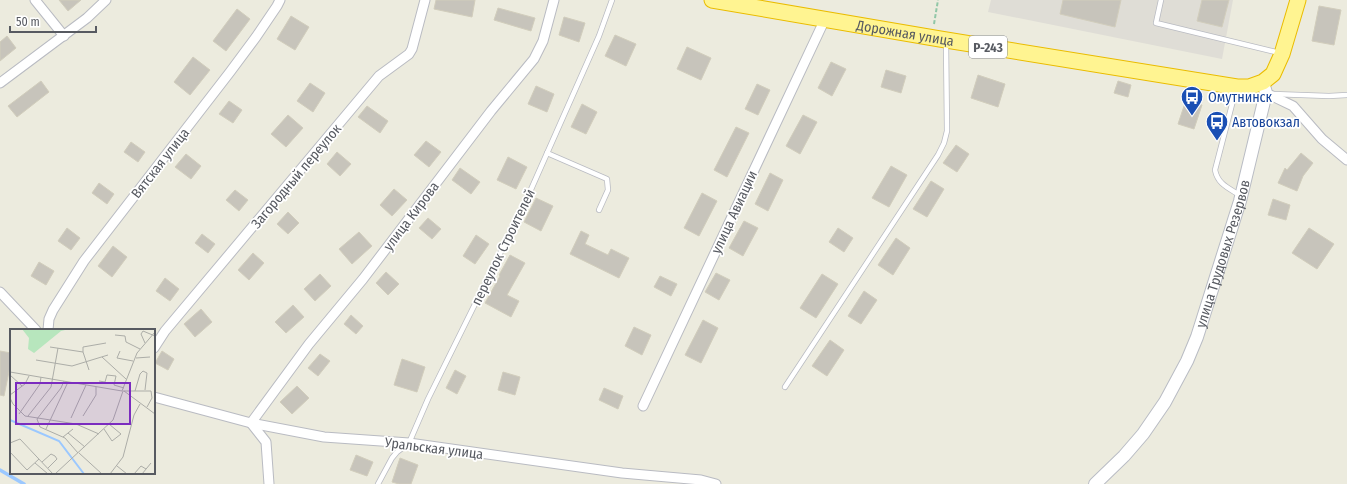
<svg xmlns="http://www.w3.org/2000/svg" width="1347" height="484" viewBox="0 0 1347 484" font-family="'Fira Sans Condensed',sans-serif">
  <rect width="100%" height="100%" fill="#ecebde"/>
  <!-- industrial -->
  <path fill="#dfddd6" d="M991 0H1233L1222 59 988 12Z"/>
  <g fill="none" stroke-linecap="round" stroke-linejoin="round">
    <!-- stream -->
    <path stroke="#9bc8ff" stroke-width="3.5" d="M0 470 24 484"/>
  </g>
  <!-- building -->
  <g fill="#c7c4bb" stroke="#d1cdbc">
    <path d="M59 0H81L68 11Z"/>
    <path d="M436 0H475L472 17 434 9Z"/>
    <path d="M1063 0H1121L1115 27 1060 14Z"/>
    <path d="M1202 0H1229L1222 27 1197 21Z"/>
    <path d="M1319 6 1341 10 1334 45 1312 41Z"/>
    <path d="M498 8 535 18 531 31 494 20Z"/>
    <path d="M237 9 250 19 226 51 213 41Z"/>
    <path d="M291 16 309 27 295 50 277 39Z"/>
    <path d="M564 17 585 23 579 42 559 35Z"/>
    <path d="M615 35 636 44 626 66 605 56Z"/>
    <path d="M7 36 16 48 0 61V42Z"/>
    <path d="M687 47 711 58 701 80 677 69Z"/>
    <path d="M193 57 210 70 190 95 174 82Z"/>
    <path d="M831 62 846 69 832 96 818 88Z"/>
    <path d="M886 70 906 76 901 93 881 87Z"/>
    <path d="M978 75 1005 84 998 107 971 98Z"/>
    <path d="M41 81 49 92 17 117 8 106Z"/>
    <path d="M1118 81 1131 85 1128 97 1114 93Z"/>
    <path d="M310 83 325 93 313 112 297 101Z"/>
    <path d="M757 84 770 90 758 115 745 109Z"/>
    <path d="M536 86 554 94 547 112 528 104Z"/>
    <path d="M1186 100 1202 105 1194 129 1178 124Z"/>
    <path d="M229 101 242 110 233 123 219 114Z"/>
    <path d="M582 104 597 112 586 134 571 127Z"/>
    <path d="M367 106 388 121 380 133 358 117Z"/>
    <path d="M288 115 303 128 286 147 271 134Z"/>
    <path d="M803 115 817 122 800 154 786 146Z"/>
    <path d="M736 127 749 133 727 177 714 170Z"/>
    <path d="M426 141 441 152 429 167 414 155Z"/>
    <path d="M131 142 145 152 138 162 124 152Z"/>
    <path d="M956 145 969 154 957 172 943 163Z"/>
    <path d="M337 152 351 164 340 176 327 164Z"/>
    <path d="M1301 153 1313 163 1303 176 1297 191 1278 183 1285 168 1287 170Z"/>
    <path d="M186 154 201 166 191 179 175 167Z"/>
    <path d="M508 157 527 167 516 189 497 180Z"/>
    <path d="M891 166 907 175 889 207 872 198Z"/>
    <path d="M460 168 480 182 471 194 452 180Z"/>
    <path d="M770 173 783 180 768 211 755 204Z"/>
    <path d="M931 181 944 189 927 217 913 209Z"/>
    <path d="M99 183 114 194 107 204 92 193Z"/>
    <path d="M394 189 407 200 392 216 380 205Z"/>
    <path d="M235 190 248 200 239 211 226 200Z"/>
    <path d="M702 193 717 201 699 236 684 228Z"/>
    <path d="M536 198 553 206 541 231 524 222Z"/>
    <path d="M1273 199 1290 205 1286 220 1268 215Z"/>
    <path d="M288 212 299 223 288 234 277 224Z"/>
    <path d="M428 218 441 229 432 239 419 228Z"/>
    <path d="M744 221 758 228 743 256 729 248Z"/>
    <path d="M67 228 80 238 71 250 58 241Z"/>
    <path d="M838 228 853 238 844 252 829 242Z"/>
    <path d="M1309 228 1334 244 1317 269 1292 253Z"/>
    <path d="M581 231 589 235 585 244 608 255 611 249 629 258 619 278 570 254Z"/>
    <path d="M359 232 372 246 352 264 339 249Z"/>
    <path d="M202 234 215 244 208 253 195 243Z"/>
    <path d="M476 235 489 244 475 264 463 256Z"/>
    <path d="M896 238 910 248 893 275 878 265Z"/>
    <path d="M113 246 127 257 112 277 98 266Z"/>
    <path d="M253 253 264 263 249 280 238 270Z"/>
    <path d="M510 255 525 263 507 295 519 301 511 317 485 303 500 276 499 275Z"/>
    <path d="M39 262 54 271 46 285 31 276Z"/>
    <path d="M386 272 399 284 388 295 376 283Z"/>
    <path d="M716 273 730 280 719 300 705 292Z"/>
    <path d="M320 274 331 286 315 301 304 289Z"/>
    <path d="M822 274 838 284 816 318 800 308Z"/>
    <path d="M660 276 677 284 671 296 654 287Z"/>
    <path d="M165 278 179 289 170 301 156 291Z"/>
    <path d="M864 291 877 300 861 324 848 316Z"/>
    <path d="M293 305 304 317 286 333 275 322Z"/>
    <path d="M201 309 212 322 195 337 184 324Z"/>
    <path d="M351 315 363 326 356 334 344 324Z"/>
    <path d="M703 320 718 328 701 363 685 355Z"/>
    <path d="M634 327 651 335 642 355 625 346Z"/>
    <path d="M830 340 844 350 827 376 812 366Z"/>
    <path d="M0 351 11 353V362L4 396 0 395Z"/>
    <path d="M162 351 174 359 168 370 155 363Z"/>
    <path d="M320 354 330 361 318 376 308 368Z"/>
    <path d="M402 359 425 367 417 392 394 385Z"/>
    <path d="M455 370 466 376 457 394 446 388Z"/>
    <path d="M503 372 520 377 515 395 498 390Z"/>
    <path d="M297 386 309 398 292 414 280 402Z"/>
    <path d="M604 388 623 396 618 409 599 400Z"/>
    <path d="M356 455 373 462 367 476 350 470Z"/>
    <path d="M400 458 418 465 411 484H399L392 482Z"/>
  </g>
  <g fill="none" stroke-linecap="round" stroke-linejoin="round">
    <!-- service casing -->
    <g stroke="#b9bbc2" stroke-width="6">
      <g id="service">
        <path d="M1161 0 1156 23 1280 53"/>
        <path d="M1236 89 1215 170C1218 185 1229 188 1241 196"/>
        <path d="M1273 94 1329 96 1347 95"/>
        <path d="M547 153 607 179 608 190 599 210"/>
        <path d="M785 387 938 155 944 143 947 131 946 42"/>
        <path d="M378 484 392 458 397 452 409 443 428 399 525 203 599 36 612 0"/>
      </g>
    </g>
    <!-- minor casing -->
    <g stroke="#b9bbc2" stroke-width="11">
      <g id="minor">
        <path d="M35 0 64 36"/>
        <path d="M0 83 87 18 106 0"/>
        <path d="M1266 93 1293 106 1322 139 1347 160"/>
        <path d="M0 292 36 330"/>
        <path d="M48 330 49 319 53 310 84 261 230 72 256 37 277 6 280 0"/>
        <path d="M154 348 165 331 379 76 409 54 412 49 425 0"/>
        <path d="M154 397 251 423 324 437 409 443 622 473 701 480 716 484"/>
        <path d="M643 406 825 19"/>
        <path d="M269 484 266 442 251 423 309 344 363 279 491 111 534 59 543 41 554 0"/>
      </g>
    </g>
    <!-- secondary casing -->
    <g stroke="#b9bcc4" stroke-width="14">
      <g id="secondary">
        <path id="s1" d="M1095 484 1124 456 1143 434 1165 402 1187 361 1197 337 1240 201 1266 93 1263 82"/>
      </g>
    </g>
    <!-- trunk casing -->
    <g stroke="#eabc00" stroke-width="17">
      <g id="trunk">
        <path id="s2" d="M712 0 940 39 1237 87H1249L1263 82 1273 74 1282 54 1298 0"/>
      </g>
    </g>
    <!-- path -->
    <path stroke="#91c7a7" stroke-width="2" stroke-dasharray="4 2" stroke-linecap="butt" d="M934 24 938 0"/>
    <!-- service -->
    <use href="#service" stroke="#fff" stroke-width="4.5"/>
    <!-- minor -->
    <use href="#minor" stroke="#fff" stroke-width="9"/>
    <!-- secondary -->
    <use href="#secondary" stroke="#fff" stroke-width="12"/>
    <!-- trunk -->
    <use href="#trunk" stroke="#fff491" stroke-width="15"/>
  </g>
  <!-- icons -->
  <defs>
    <g id="bus-pin" transform="scale(1.15)"><path d="M0 17L-7.5 6A9.5 9.5 0 1 1 7.5 6Z" fill="#1a4fb4" stroke="#fff"/><path d="M-5-6H5V4H4V6H2V4H-2V6H-4V4H-5ZM-3.5-4V0h7V-4ZM-3.5 1.2v1.5H-2V1.2ZM2 1.2v1.5H3.5V1.2Z" fill="#fff"/></g>
  </defs>
  <g fill-rule="evenodd">
    <use href="#bus-pin" x="1192" y="97"/>
    <use href="#bus-pin" x="1217" y="122"/>
  </g>
  <g text-anchor="middle" stroke-width="3.5" stroke-linejoin="round" paint-order="stroke">
    <!-- shield labels -->
    <rect fill="#fff" stroke="#898c90" stroke-width="1" x="969" y="36" width="38" height="22" rx="3"/>
    <g font-size="13" font-weight="bold" fill="#575a61">
      <text x="988" y="52">Р-243</text>
    </g>
    <!-- street labels -->
    <g font-size="14" fill="#575a61" stroke="#fff">
      <text dy="5" stroke="none"><textPath href="#s2" startOffset="196">Дорожная улица</textPath></text>
      <text transform="translate(160 163) rotate(-52)" y="5">Вятская улица</text>
      <text transform="translate(296 176) rotate(-50)" y="5">Загородный переулок</text>
      <text transform="translate(734 212) rotate(-65)" y="5">улица Авиации</text>
      <text transform="translate(411 216) rotate(-53)" y="5">улица Кирова</text>
      <text transform="translate(503 247) rotate(-64)" y="5">переулок Строителей</text>
      <text dy="5" stroke="none"><textPath href="#s1" startOffset="268">улица Трудовых Резервов</textPath></text>
      <text transform="translate(434 448) rotate(7)" y="5">Уральская улица</text>
    </g>
    <!-- transit labels -->
    <g font-size="14" fill="#164399" stroke="#fff" text-anchor="start">
      <text x="1208" y="102">Омутнинск</text>
      <text x="1232" y="127">Автовокзал</text>
    </g>
  </g>
  <!-- overview -->
  <g transform="translate(10 329)">
    <rect width="145" height="145" fill="#ecebde"/>
    <path d="M12 0H59L51 2 24 24 18 20 19 9Z" fill="#b7e6bd"/>
    <path fill="none" stroke="#9bc8ff" stroke-width="2" d="M0 91 49 112 74 145"/>
    <path fill="none" stroke="#acada8" stroke-width="1" d="M105 6 115 7 116 13 130 20M135 14 131 5 133 2 145 7M40 18 73 23V18L96 14M110 22 107 29 123 32M73 23 79 41M92 28 116 50M126 29 140 28M26 31 62 37 98 26M0 43 112 62 127 24 145 3M0 46 12 57M54 52 51 59 27 90 30 98 55 109 68 124M89 52 95 53 97 46 106 47 104 56 114 59M113 62H141L142 69 137 78M114 62 145 85M125 62 130 45 133 42 137 44 135 61M0 66 15 55 19 47M0 69 3 75 15 87 66 95 89 105M9 85 30 55 31 48M18 87 41 58 48 19M73 87 86 66V58M61 89 76 56M36 100 58 53M94 100 102 112 111 105 99 95M58 104 75 118M53 108 63 100M0 114 10 110 43 145M0 123 17 141 29 130M69 124 92 145M32 133 41 125 45 127 47 130 38 139M25 134 38 145M107 137 117 145M45 145 103 91 113 62M100 145 113 128 124 86 130 75M124 145 131 137 136 140M132 145 141 134"/>
    <path fill="#7b2cbf" fill-opacity="0.15" stroke="#7b2cbf" stroke-width="2" d="M6 54H120V95H6Z"/>
    <rect width="145" height="145" fill="none" stroke="#575a61" stroke-width="2"/>
  </g>
  <!-- scale -->
  <path d="M10 26v6h86v-6" fill="none" stroke="#575a61" stroke-width="2"/>
  <text x="16" y="26" font-size="12" fill="#575a61" stroke="#ffffff" stroke-width="3" paint-order="stroke">50 m</text>
</svg>
